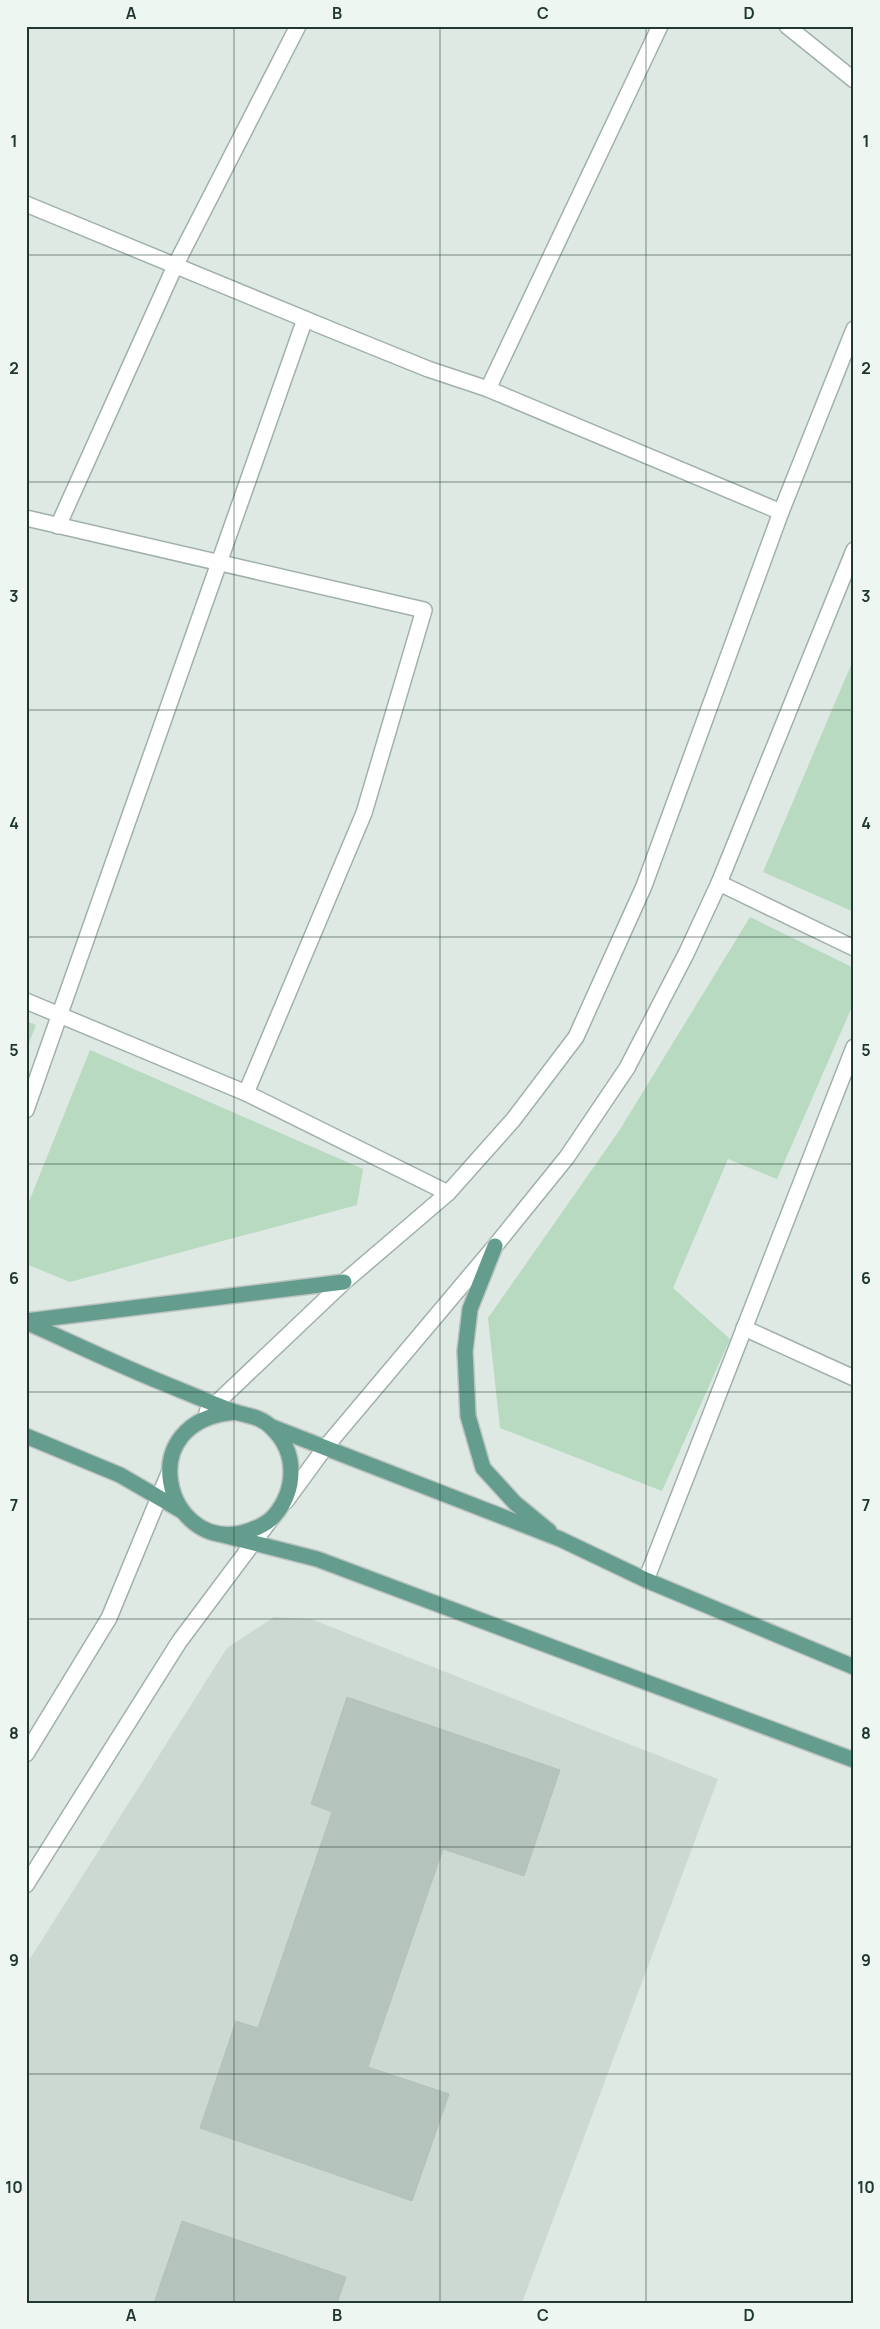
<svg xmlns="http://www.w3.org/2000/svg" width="880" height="2329" viewBox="0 0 880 2329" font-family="Manrope,sans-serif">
  <rect width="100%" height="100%" fill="#dee9e4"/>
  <!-- built -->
  <path fill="#ccd9d3" d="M274 1617 311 1619 718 1779 522 2303H26V1965L227 1648Z"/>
  <!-- green -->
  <g fill="#b7dac0">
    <path d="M854 658V912L763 872Z"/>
    <path d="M750 917 854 968V1002L777 1179 728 1159 673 1288 730 1339 662 1491 500 1428 488 1318 619 1131Z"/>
    <path d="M26 1021 36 1025 26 1050Z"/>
    <path d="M90 1050 363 1169 357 1205 70 1282 26 1264V1209Z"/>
  </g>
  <!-- building -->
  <g fill="#b4c4bd" stroke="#b1c2bb">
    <path d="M347 1697 560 1770 524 1876 443 1849 368 2067 449 2094 412 2201 200 2128 236 2021 258 2028 332 1812 311 1804Z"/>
    <path d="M182 2221 346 2277 337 2303H154Z"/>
  </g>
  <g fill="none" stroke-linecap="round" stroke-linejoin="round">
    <!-- minor casing -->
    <g stroke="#a1b0ab" stroke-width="18">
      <g id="minor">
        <path d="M787 26 854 80"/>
        <path d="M26 204 334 331 428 369 488 389 660 26"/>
        <path d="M488 389 781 512"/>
        <path d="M26 518 424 610 364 813 246 1093"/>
        <path d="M58 526 175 266 298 26"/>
        <path d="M719 883 854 948"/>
        <path d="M26 1001 246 1093 448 1193"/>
        <path d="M26 1110 305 319"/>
        <path d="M744 1328 854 1378"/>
        <path d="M207 1412 344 1282 448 1193 513 1120 576 1037 644 886 781 512 854 329"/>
        <path d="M286 1501 324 1449 495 1246 567 1157 627 1068 686 954 719 883 854 550"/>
        <path d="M646 1580 854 1047"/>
        <path d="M26 1754 109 1618 169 1473"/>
        <path d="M26 1885 179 1642 271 1519"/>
      </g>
    </g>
    <!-- major casing -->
    <g stroke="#bcc3c1" stroke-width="18">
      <g id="major">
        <path d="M495 1246 470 1309 465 1351 468 1416 483 1468 515 1503 549 1531"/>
        <path d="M26 1321 344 1282"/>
        <path d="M26 1322C73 1343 120 1366 168 1385 190 1394 213 1404 235 1412 249 1416 262 1417 272 1428 298 1453 296 1490 274 1516 265 1526 253 1530 241 1533 166 1550 130 1420 236 1412"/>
        <path d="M272 1427 560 1539 646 1580 854 1667"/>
        <path d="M26 1436 120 1475 182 1511"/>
        <path d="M215 1533 317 1559 854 1760"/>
      </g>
    </g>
    <!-- minor -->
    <use href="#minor" stroke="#fff" stroke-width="15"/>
    <!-- major -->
    <use href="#major" stroke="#649d8d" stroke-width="15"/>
  </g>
  <!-- grid -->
  <path fill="none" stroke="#203831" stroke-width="1" stroke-opacity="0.55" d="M234 26V2303M440 26V2303M646 26V2303M26 255H854M26 482H854M26 710H854M26 937H854M26 1164H854M26 1392H854M26 1619H854M26 1847H854M26 2074H854"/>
  <!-- border -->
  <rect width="880" height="2329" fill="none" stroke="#eef6f2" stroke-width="55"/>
  <rect x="28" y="28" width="824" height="2274" fill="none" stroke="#203831" stroke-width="2"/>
  <g font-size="16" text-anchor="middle" font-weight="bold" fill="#203831">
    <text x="131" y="19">A</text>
    <text x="337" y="19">B</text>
    <text x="543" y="19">C</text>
    <text x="749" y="19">D</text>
    <text x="14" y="147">1</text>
    <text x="866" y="147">1</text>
    <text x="14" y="374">2</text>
    <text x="866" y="374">2</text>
    <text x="14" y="602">3</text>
    <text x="866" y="602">3</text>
    <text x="14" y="829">4</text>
    <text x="866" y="829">4</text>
    <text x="14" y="1056">5</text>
    <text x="866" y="1056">5</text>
    <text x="14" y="1284">6</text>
    <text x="866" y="1284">6</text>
    <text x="14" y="1511">7</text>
    <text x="866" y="1511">7</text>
    <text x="14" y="1739">8</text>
    <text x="866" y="1739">8</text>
    <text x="14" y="1966">9</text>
    <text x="866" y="1966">9</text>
    <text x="14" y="2193">10</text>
    <text x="866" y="2193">10</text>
    <text x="131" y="2321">A</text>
    <text x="337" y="2321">B</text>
    <text x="543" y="2321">C</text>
    <text x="749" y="2321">D</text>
  </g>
</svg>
